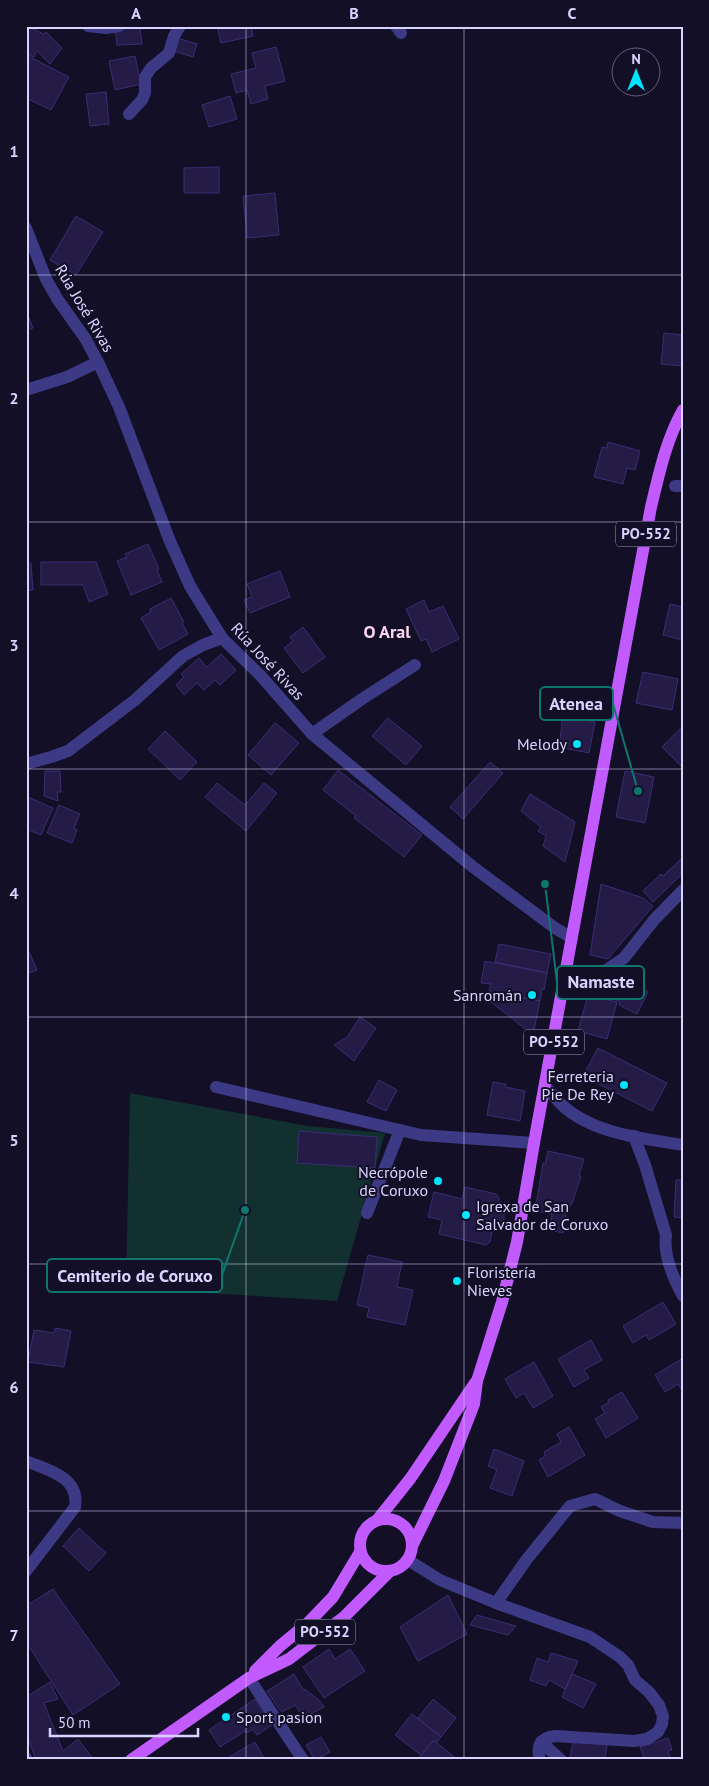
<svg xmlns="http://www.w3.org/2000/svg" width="709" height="1786" viewBox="0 0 709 1786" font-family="'PT Sans',sans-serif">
  <rect width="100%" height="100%" fill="#130f26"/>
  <!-- green -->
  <path fill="#12302f" d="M130 1093 308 1126 385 1133 337 1301 126 1288Z"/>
  <!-- building -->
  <g fill="#241b47" stroke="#3b2d73">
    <path d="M26 26 44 34 46 32 62 48 50 64 37 51 34 57 26 53Z"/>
    <path d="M140 26 142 44 117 45 115 28Z"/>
    <path d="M217 26H251L253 36 221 43Z"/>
    <path d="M177 38 197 44 193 57 173 51Z"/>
    <path d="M276 47 285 81 265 86 268 99 251 104 247 90 236 93 231 74 256 68 252 53Z"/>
    <path d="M26 55 69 77 51 110 26 98Z"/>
    <path d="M135 56 141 84 115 90 109 61Z"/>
    <path d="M106 92 109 124 90 126 86 94Z"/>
    <path d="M230 96 237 119 209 127 202 105Z"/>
    <path d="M219 167V193H184V168Z"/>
    <path d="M275 193 279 235 247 238 243 196Z"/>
    <path d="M76 216 103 232 76 275 50 260Z"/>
    <path d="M26 311 33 328 26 331Z"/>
    <path d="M664 333 683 335V366L661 364Z"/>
    <path d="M608 442 640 451 635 470 627 468 623 484 594 477 602 447 607 448Z"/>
    <path d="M148 544 159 569 157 570 162 582 131 595 117 561 127 557 125 554Z"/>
    <path d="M41 562H96L108 594 89 602 83 585H41Z"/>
    <path d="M26 563H31L33 590 26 591Z"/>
    <path d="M280 571 290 597 250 613 244 600 252 597 247 584Z"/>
    <path d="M171 598 184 622 182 623 188 634 159 650 141 618 151 612 150 609Z"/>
    <path d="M424 600 429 612 443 606 459 639 432 652 426 639 421 641 406 609Z"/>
    <path d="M670 604 683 607V640L663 635Z"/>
    <path d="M303 627 325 657 303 673 284 648 293 641 290 637Z"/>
    <path d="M221 654 236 670 220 685 215 680 204 690 197 683 184 695 176 685 184 677 181 674 199 658 207 667Z"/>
    <path d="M643 672 678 679 672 710 636 703Z"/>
    <path d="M563 716 595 722 589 753 559 747Z"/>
    <path d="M388 718 422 746 406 765 372 736Z"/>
    <path d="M275 723 299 743 271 775 248 755Z"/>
    <path d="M683 726V768L662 747Z"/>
    <path d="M165 731 197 762 180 780 148 749Z"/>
    <path d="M490 762 503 773 463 819 450 807Z"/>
    <path d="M338 770 422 835 404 857 354 818 356 816 323 790Z"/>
    <path d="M45 771H60L61 792H57L58 801 44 796Z"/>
    <path d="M625 771 654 777 645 823 616 817Z"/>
    <path d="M217 783 245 805 264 783 277 793 246 831 205 797Z"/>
    <path d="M530 794 575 822 565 862 543 846 546 836 538 831 541 827 521 811Z"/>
    <path d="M26 796 53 808 41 835 26 829Z"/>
    <path d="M59 805 80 814 74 828 77 830 72 843 47 833Z"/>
    <path d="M683 857V873L653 902 643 891 661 874 663 876Z"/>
    <path d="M601 884 643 898 653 906 608 959 590 955Z"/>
    <path d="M499 944 551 954 547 973 495 962Z"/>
    <path d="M26 945 37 970 26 974Z"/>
    <path d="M485 961 547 973 544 990 542 989 540 1001 489 991 491 984 481 983Z"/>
    <path d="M611 974 648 992 637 1014 619 1005 620 1002 602 993Z"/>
    <path d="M492 992 540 1001 533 1035 491 1002Z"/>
    <path d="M588 995 617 1002 607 1039 578 1031Z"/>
    <path d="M360 1017 376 1028 354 1061 334 1045 347 1037Z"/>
    <path d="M598 1048 667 1083 652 1111 583 1076Z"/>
    <path d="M379 1080 397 1090 386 1111 367 1102Z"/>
    <path d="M493 1082 506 1084 505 1087 525 1091 520 1121 487 1115Z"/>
    <path d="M299 1131 377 1137 375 1168 297 1163Z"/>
    <path d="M548 1151 584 1159 579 1175 581 1176 573 1201 566 1213 563 1233 550 1230 552 1214 535 1211 543 1163 545 1164Z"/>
    <path d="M676 1180H683V1218L674 1217Z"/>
    <path d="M465 1187 496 1194 499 1198V1208L504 1214V1223L500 1229 492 1232 490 1242 486 1245 439 1234 442 1220 428 1217 434 1192 462 1199Z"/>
    <path d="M368 1255 402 1262 397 1287 413 1290 405 1325 367 1317 369 1308 357 1305Z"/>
    <path d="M663 1302 676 1324 649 1340 646 1335 633 1343 623 1326Z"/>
    <path d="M55 1328 71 1331 64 1367 28 1362 34 1330 54 1333Z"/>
    <path d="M591 1340 602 1360 584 1370 589 1378 574 1387 558 1359Z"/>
    <path d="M683 1358V1388L681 1389 678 1384 665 1392 655 1375Z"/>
    <path d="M534 1362 553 1396 533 1408 524 1393 516 1398 505 1379Z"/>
    <path d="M622 1392 638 1418 606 1438 595 1419 605 1413 601 1407 609 1402 608 1400Z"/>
    <path d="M569 1427 585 1455 548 1477 539 1460 545 1456 544 1452 561 1442 557 1434Z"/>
    <path d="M494 1449 524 1461 512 1496 490 1488 497 1470 488 1466Z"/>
    <path d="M79 1528 106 1553 89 1571 63 1546Z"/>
    <path d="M53 1589 120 1684 73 1715 26 1642V1606Z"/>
    <path d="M448 1595 467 1634 418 1661 400 1627Z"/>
    <path d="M477 1615 516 1626 508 1635 470 1625Z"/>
    <path d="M329 1649 335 1659 350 1649 365 1671 324 1698 303 1667Z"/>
    <path d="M551 1653 578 1661 565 1689 549 1680 546 1686 530 1680 537 1658 548 1662Z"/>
    <path d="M294 1674 304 1691 305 1689 320 1701 324 1707 307 1716 303 1710 300 1712 295 1705 282 1712 279 1709 267 1691Z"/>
    <path d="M572 1674 596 1684 583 1708 562 1697Z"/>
    <path d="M50 1682 58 1699 44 1703 63 1751 78 1739 94 1760H36L26 1732V1697Z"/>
    <path d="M255 1699 272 1725 257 1735 253 1729 247 1733 245 1731 220 1747 209 1730Z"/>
    <path d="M433 1699 456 1718 441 1737 418 1718Z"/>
    <path d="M412 1714 441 1737 436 1743 433 1741 421 1755 395 1735Z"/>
    <path d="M321 1737 330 1752 315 1760 306 1745Z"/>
    <path d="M668 1738 672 1750 668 1751 670 1758 645 1760 640 1747Z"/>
    <path d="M573 1740 607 1745 605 1760H570Z"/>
    <path d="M433 1741 436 1742 458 1760H424L420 1757Z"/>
    <path d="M255 1742 265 1760H224Z"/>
  </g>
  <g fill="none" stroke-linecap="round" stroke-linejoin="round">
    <!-- street -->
    <g stroke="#3d3a85" stroke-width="12">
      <path d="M88 26 106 28 119 26"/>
      <path d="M396 26 401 33"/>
      <path d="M129 114 142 100 145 93V77L151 68 169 53 174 36 180 26"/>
      <path d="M26 228 46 279 58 300 85 338 98 362 119 407 169 539 190 586 222 638 260 675 312 734 473 867 555 928 572 938"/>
      <path d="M26 390 67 377 98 362"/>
      <path d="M675 486H683"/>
      <path d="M312 734 362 699 415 665"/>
      <path d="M26 764 51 757 68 751 135 700 183 656 203 645 222 638"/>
      <path d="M565 976 590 978 608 969 624 958 654 920 683 890"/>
      <path d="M545 1086C551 1093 557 1100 563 1106 594 1134 643 1138 683 1145"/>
      <path d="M216 1087 421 1135 534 1143"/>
      <path d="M634 1136 645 1165 666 1235C663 1256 673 1278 683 1296"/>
      <path d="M367 1213 400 1130"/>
      <path d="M26 1461C48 1470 80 1477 75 1507L26 1571"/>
      <path d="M408 1560 440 1580 496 1603 590 1637 620 1657 628 1665 635 1680 649 1692 659 1705 663 1716 662 1724 658 1732 647 1739 634 1741 555 1736C540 1738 536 1745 540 1760"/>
      <path d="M496 1603 527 1559 570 1506 595 1499 620 1511 653 1522 683 1523"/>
      <path d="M249 1678 303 1760"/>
      <path d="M541 1742 561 1760"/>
      <path d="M26 1758 27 1760"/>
    </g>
    <!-- primary -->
    <g stroke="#c25bff" stroke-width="12">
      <circle cx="386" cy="1545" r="26"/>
      <path d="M378 1519 410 1479 475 1383"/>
      <path d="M412 1546 444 1481 474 1404 477 1381 502 1302 517 1242 534 1143 651 507C659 474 666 440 683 410"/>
      <path d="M255 1671 280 1646 308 1623 333 1597 360 1552"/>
      <path d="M131 1760 249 1678 289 1659 344 1617 390 1571"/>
    </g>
  </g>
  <!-- grid -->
  <path fill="none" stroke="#d9d4ff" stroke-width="1" stroke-opacity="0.55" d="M246 26V1760M464 26V1760M26 275H683M26 522H683M26 769H683M26 1017H683M26 1264H683M26 1511H683"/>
  <!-- markers -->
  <g fill="#00e5ff" stroke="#130f26" stroke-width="2">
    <circle cx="577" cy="744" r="5"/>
    <circle cx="532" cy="995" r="5"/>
    <circle cx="624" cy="1085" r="5"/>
    <circle cx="438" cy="1181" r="5"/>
    <circle cx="466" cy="1215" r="5"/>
    <circle cx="457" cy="1281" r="5"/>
    <circle cx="226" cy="1717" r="5"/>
  </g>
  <g text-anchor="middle" stroke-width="4" stroke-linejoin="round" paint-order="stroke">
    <!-- shield labels -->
    <g fill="#130f26" stroke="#9e99be" stroke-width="1">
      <rect x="616" y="521.5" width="60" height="25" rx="4"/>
      <rect x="524" y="1029.5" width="60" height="25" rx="4"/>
      <rect x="295" y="1619.5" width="60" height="25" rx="4"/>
    </g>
    <g font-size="15" font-weight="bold" fill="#d9d4ff">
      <text x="646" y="539">PO-552</text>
      <text x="554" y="1047">PO-552</text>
      <text x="325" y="1637">PO-552</text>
    </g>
    <!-- street labels -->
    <g font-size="16" fill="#d9d4ff" stroke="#130f26">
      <text transform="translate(85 308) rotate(59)" y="6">Rúa José Rivas</text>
      <text transform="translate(268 661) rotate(47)" y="6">Rúa José Rivas</text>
    </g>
    <!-- poi labels -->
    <g font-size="16" fill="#d9d4ff" stroke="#130f26" text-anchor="end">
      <text x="567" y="750">Melody</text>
      <text x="522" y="1001">Sanromán</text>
      <text x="614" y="1082">Ferreteria<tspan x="614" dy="18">Pie De Rey</tspan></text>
      <text x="428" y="1178">Necrópole<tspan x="428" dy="18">de Coruxo</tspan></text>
      <text x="476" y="1212" text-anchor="start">Igrexa de San<tspan x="476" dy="18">Salvador de Coruxo</tspan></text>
      <text x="467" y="1278" text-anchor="start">Floristería<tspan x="467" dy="18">Nieves</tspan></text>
      <text x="236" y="1723" text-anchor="start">Sport pasion</text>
    </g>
    <!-- neighbourhood labels -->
    <g font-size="18" font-weight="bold" fill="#ffd6f0" stroke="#130f26">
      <text x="387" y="638">O Aral</text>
    </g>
  </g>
  <!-- callouts -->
  <path fill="none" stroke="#0f766e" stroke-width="2" d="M638 791L613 704M545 884L557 982M245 1210L222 1275"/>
  <g fill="#0f766e" stroke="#130f26" stroke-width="2">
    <circle cx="638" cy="791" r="5"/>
    <circle cx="545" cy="884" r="5"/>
    <circle cx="245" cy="1210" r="5"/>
  </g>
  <g fill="#130f26" stroke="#0f766e" stroke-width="2">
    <rect x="540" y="687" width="73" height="33" rx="5"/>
    <rect x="557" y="966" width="87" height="33" rx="5"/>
    <rect x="47" y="1259" width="175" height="33" rx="5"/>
  </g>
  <g font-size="18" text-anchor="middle" font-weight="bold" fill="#d9d4ff">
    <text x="576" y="710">Atenea</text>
    <text x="601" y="988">Namaste</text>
    <text x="135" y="1282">Cemiterio de Coruxo</text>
  </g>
  <!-- border -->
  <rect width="709" height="1786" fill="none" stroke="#130f26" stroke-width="55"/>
  <!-- north arrow -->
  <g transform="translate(636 72)"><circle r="24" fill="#130f26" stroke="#625e7d"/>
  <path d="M0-4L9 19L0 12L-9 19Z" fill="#00e5ff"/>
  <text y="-8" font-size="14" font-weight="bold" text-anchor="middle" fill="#d9d4ff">N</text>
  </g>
  <!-- scale -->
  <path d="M50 1728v8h148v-8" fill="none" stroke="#d9d4ff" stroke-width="2.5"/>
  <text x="58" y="1728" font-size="15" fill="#d9d4ff" stroke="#130f26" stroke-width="4" paint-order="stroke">50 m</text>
  <rect x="28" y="28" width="654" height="1730" fill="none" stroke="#d9d4ff" stroke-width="2"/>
  <g font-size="16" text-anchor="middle" font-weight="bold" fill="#d9d4ff">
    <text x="136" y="19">A</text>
    <text x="354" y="19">B</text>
    <text x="572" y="19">C</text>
    <text x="14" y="157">1</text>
    <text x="14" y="404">2</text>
    <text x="14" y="651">3</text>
    <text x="14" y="899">4</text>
    <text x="14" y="1146">5</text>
    <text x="14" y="1393">6</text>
    <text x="14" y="1641">7</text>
  </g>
</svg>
